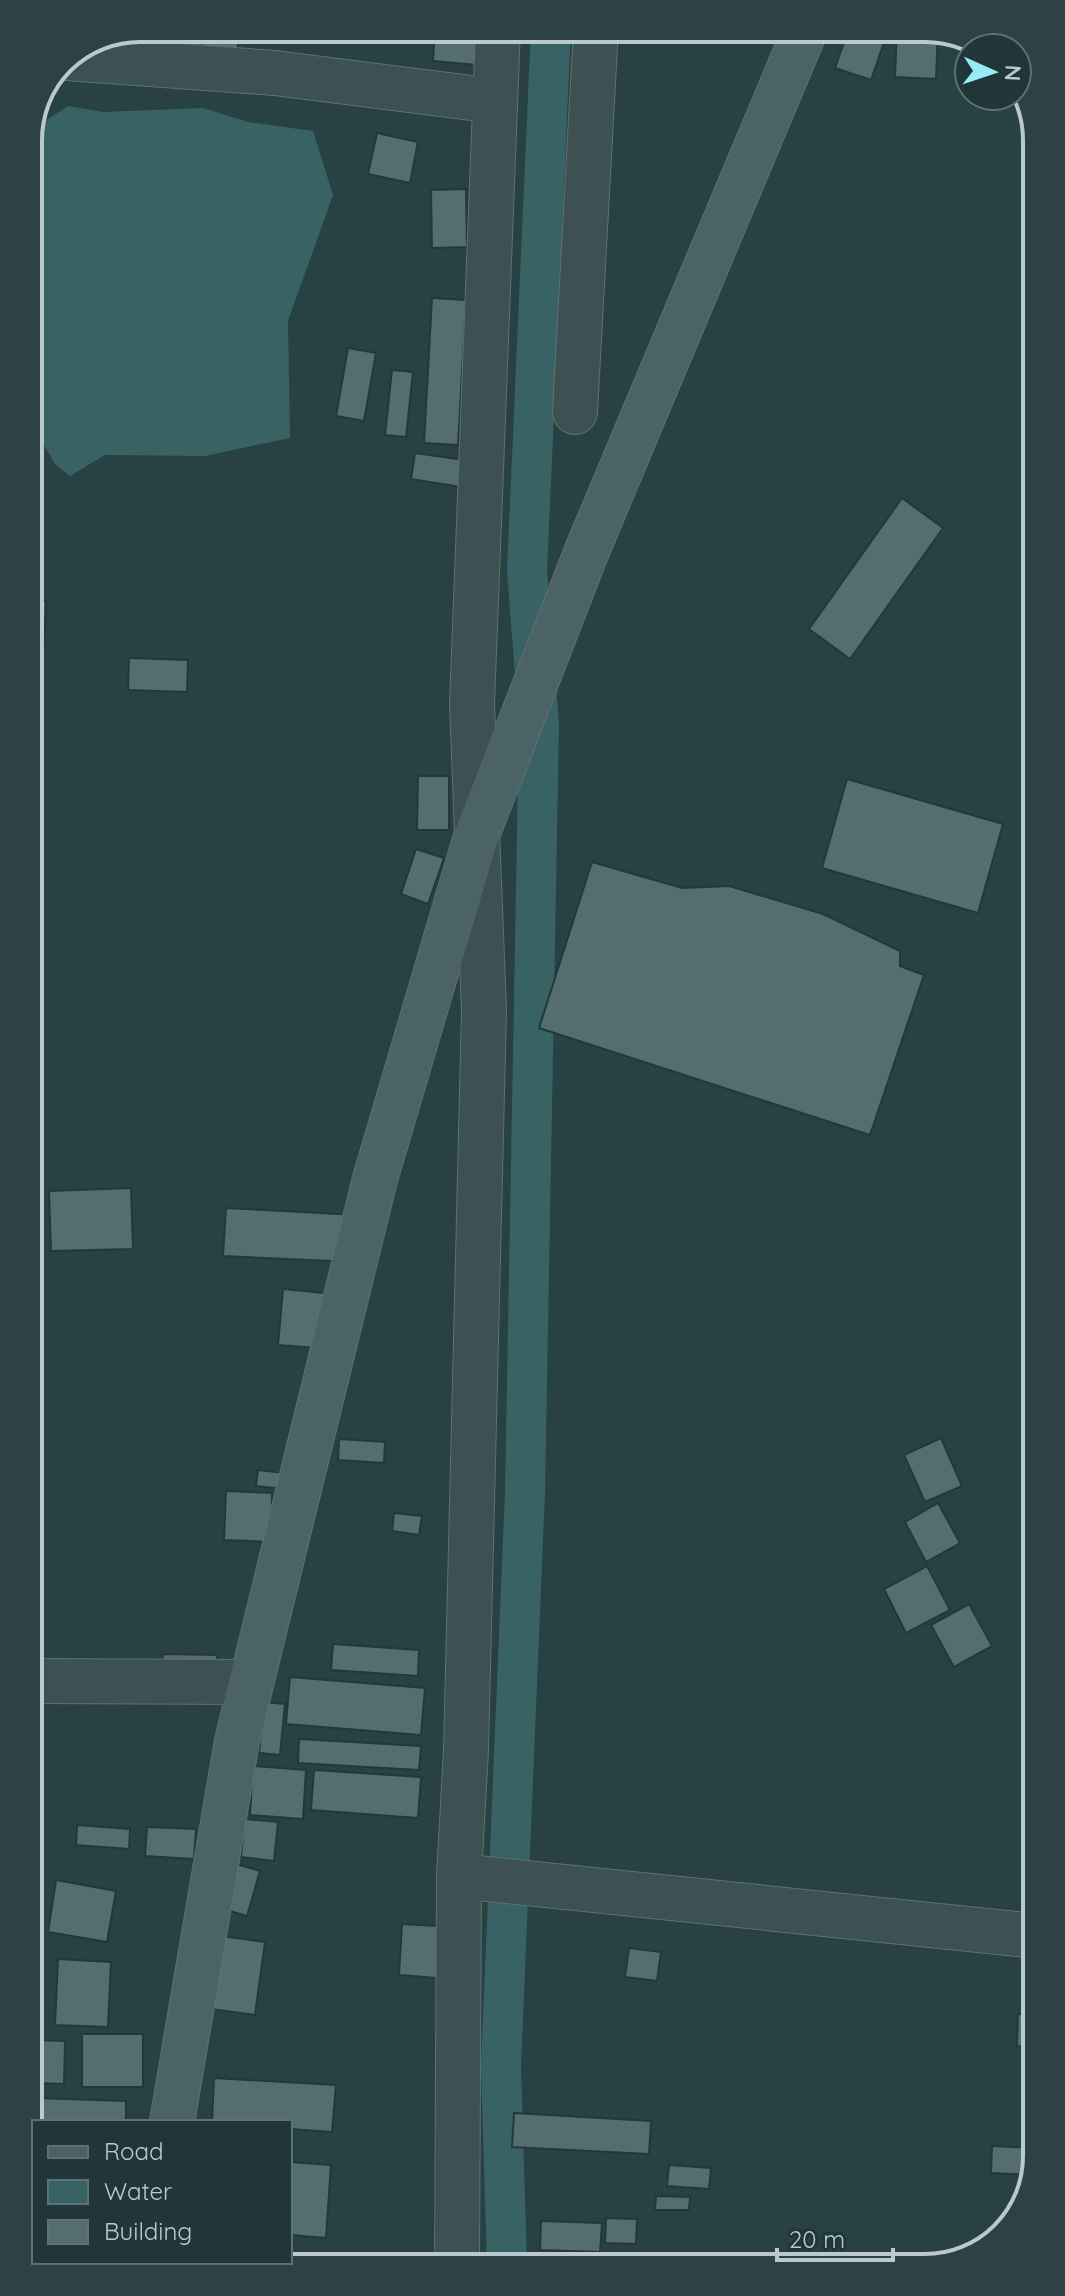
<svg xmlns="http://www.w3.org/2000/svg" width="1065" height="2296" viewBox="0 0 1065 2296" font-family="Quicksand,sans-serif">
  <rect width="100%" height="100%" fill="#284143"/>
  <!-- water -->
  <path fill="#396265" d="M68 106 103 112 203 108 248 122 313 131 333 195 288 321 290 438 205 456 105 455 70 476 55 464 31 423 36 252 29 242 28 161 33 129Z"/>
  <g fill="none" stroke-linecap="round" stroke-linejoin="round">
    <!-- canal -->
    <path stroke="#396265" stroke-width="40" d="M507 2265 501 2066 525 1492 539 724 527 571 551 28"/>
  </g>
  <!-- building -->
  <g fill="#546e70" stroke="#23383a" stroke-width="2">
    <path d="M203 28H239L237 59 201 56Z"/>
    <path d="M435 28H479L477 65 433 61Z"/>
    <path d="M849 28H889L871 80 835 68Z"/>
    <path d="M897 29 938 31 936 79 895 77Z"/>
    <path d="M377 133 418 142 410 183 368 174Z"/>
    <path d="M466 189 467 247 432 248 431 190Z"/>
    <path d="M432 298 466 300 458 445 424 443Z"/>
    <path d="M348 348 376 353 364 421 336 416Z"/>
    <path d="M392 370 413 372 406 437 385 435Z"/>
    <path d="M415 453 464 460 461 487 411 479Z"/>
    <path d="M902 498 943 528 850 659 809 629Z"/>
    <path d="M30 600 46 601 44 644H30Z"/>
    <path d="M129 658 188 660 187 692 128 690Z"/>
    <path d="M30 659 38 660 37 692H30Z"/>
    <path d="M418 776H449V830H417Z"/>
    <path d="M847 779 1003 824 978 913 822 868Z"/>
    <path d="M416 849 444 858 428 904 401 894Z"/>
    <path d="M592 862 682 888 729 886 823 914 900 951V966L924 975 870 1135 539 1028Z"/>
    <path d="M131 1188 133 1249 51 1251 49 1191Z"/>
    <path d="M226 1208 357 1215 354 1262 223 1256Z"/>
    <path d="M283 1289 335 1294 330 1349 278 1345Z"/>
    <path d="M941 1438 962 1486 925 1502 904 1455Z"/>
    <path d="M339 1439 385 1442 384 1463 338 1460Z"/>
    <path d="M258 1470 286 1473 285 1489 256 1486Z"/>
    <path d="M226 1491 272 1493 271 1542 224 1540Z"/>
    <path d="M938 1503 960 1543 926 1562 905 1522Z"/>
    <path d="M394 1513 422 1516 419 1535 392 1531Z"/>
    <path d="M927 1566 950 1610 906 1633 884 1589Z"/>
    <path d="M969 1604 992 1646 954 1667 931 1625Z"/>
    <path d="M333 1644 419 1650 418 1676 331 1670Z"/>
    <path d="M163 1654 217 1655V1680L162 1679Z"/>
    <path d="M290 1677 425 1688 421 1735 286 1724Z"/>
    <path d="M264 1702 285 1704 280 1755 259 1753Z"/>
    <path d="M299 1739 421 1746 419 1770 298 1763Z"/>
    <path d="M253 1766 306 1770 303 1819 250 1815Z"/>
    <path d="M314 1770 421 1777 418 1818 311 1810Z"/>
    <path d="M245 1819 278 1822 274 1861 241 1857Z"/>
    <path d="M77 1825 130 1829 129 1849 76 1845Z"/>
    <path d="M147 1827 196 1829 194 1859 145 1856Z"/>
    <path d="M236 1864 260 1871 247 1916 223 1909Z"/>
    <path d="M56 1880 116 1891 107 1942 48 1932Z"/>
    <path d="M402 1924 454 1927 451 1979 399 1975Z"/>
    <path d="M221 1936 265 1942 255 2015 211 2009Z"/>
    <path d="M629 1948 661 1952 657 1981 625 1977Z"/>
    <path d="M33 1958H38V2031H34Z"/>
    <path d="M58 1959 111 1962 108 2027 55 2025Z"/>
    <path d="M1018 2014 1037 2015V2047L1017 2046Z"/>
    <rect x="82" y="2034" width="61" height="53"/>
    <path d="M34 2040 65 2041 64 2084 34 2083Z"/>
    <path d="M214 2078 336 2085 332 2132 290 2129V2122H212Z"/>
    <path d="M34 2098 126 2101V2122H34V2151Z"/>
    <path d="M514 2113 651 2121 649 2154 512 2147Z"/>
    <path d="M992 2146 1037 2148 1031 2175 991 2173Z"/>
    <path d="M290 2162 331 2165 326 2238 290 2235Z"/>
    <path d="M669 2165 711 2168 709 2189 667 2186Z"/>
    <path d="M656 2196 690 2197 689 2210H655Z"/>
    <path d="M606 2218 637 2219 636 2244 605 2243Z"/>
    <path d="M541 2221 602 2223 600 2252 540 2250Z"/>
    <path d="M616 2253 692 2259V2264H615Z"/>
    <path d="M536 2257 605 2260V2264L536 2265Z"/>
  </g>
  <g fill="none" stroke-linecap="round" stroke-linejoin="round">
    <!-- street casing -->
    <g stroke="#5e7173" stroke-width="46">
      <g id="street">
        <path d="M67 58 275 73 495 101"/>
        <path d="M575 412 596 28"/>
        <path d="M33 1681 251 1682"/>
        <path d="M459 1876 1036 1936"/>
        <path d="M457 2265 459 1876 466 1750 484 1010 472 704 498 28"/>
      </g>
    </g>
    <!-- secondary casing -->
    <g stroke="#5e7173" stroke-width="46">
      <g id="secondary">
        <path d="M172 2122 237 1741 375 1179 475 840 586 553 806 28"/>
        <path d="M149 2268V2262"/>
      </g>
    </g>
    <!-- street -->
    <use href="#street" stroke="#3d5153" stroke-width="44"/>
    <!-- secondary -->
    <use href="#secondary" stroke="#4b6266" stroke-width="44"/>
  </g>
  <!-- crop -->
  <path d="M0 0H1065V2296H0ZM140 42H925A98 98 0 0 1 1023 140V2156A98 98 0 0 1 925 2254H140A98 98 0 0 1 42 2156V140A98 98 0 0 1 140 42Z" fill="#2d4244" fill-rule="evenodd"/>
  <path fill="none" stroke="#bacacc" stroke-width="4" d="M140 42H925A98 98 0 0 1 1023 140V2156A98 98 0 0 1 925 2254H140A98 98 0 0 1 42 2156V140A98 98 0 0 1 140 42Z"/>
  <!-- legend -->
  <rect x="32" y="2120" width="260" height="144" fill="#213638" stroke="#5e7173" stroke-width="2"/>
  <rect x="48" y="2146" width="40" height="12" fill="#4b6266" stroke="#5e7173" stroke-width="2"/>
  <text x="104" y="2160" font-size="24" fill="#bacacc">Road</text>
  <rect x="48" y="2180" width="40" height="24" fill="#396265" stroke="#5e7173" stroke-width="2"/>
  <text x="104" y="2200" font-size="24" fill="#bacacc">Water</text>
  <rect x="48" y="2220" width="40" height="24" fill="#546e70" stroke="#5e7173" stroke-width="2"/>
  <text x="104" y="2240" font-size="24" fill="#bacacc">Building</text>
  <!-- north arrow -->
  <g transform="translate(993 72) rotate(93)"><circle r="38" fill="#213638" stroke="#5e7173" stroke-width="2"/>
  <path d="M0-6L14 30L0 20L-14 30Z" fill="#95ecf6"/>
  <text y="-12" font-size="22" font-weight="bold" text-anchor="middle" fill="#bacacc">N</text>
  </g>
  <!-- scale -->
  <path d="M777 2248v12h116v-12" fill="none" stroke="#bacacc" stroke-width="4"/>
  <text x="789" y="2248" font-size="24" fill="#bacacc" stroke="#213638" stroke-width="6" paint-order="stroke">20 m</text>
</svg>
